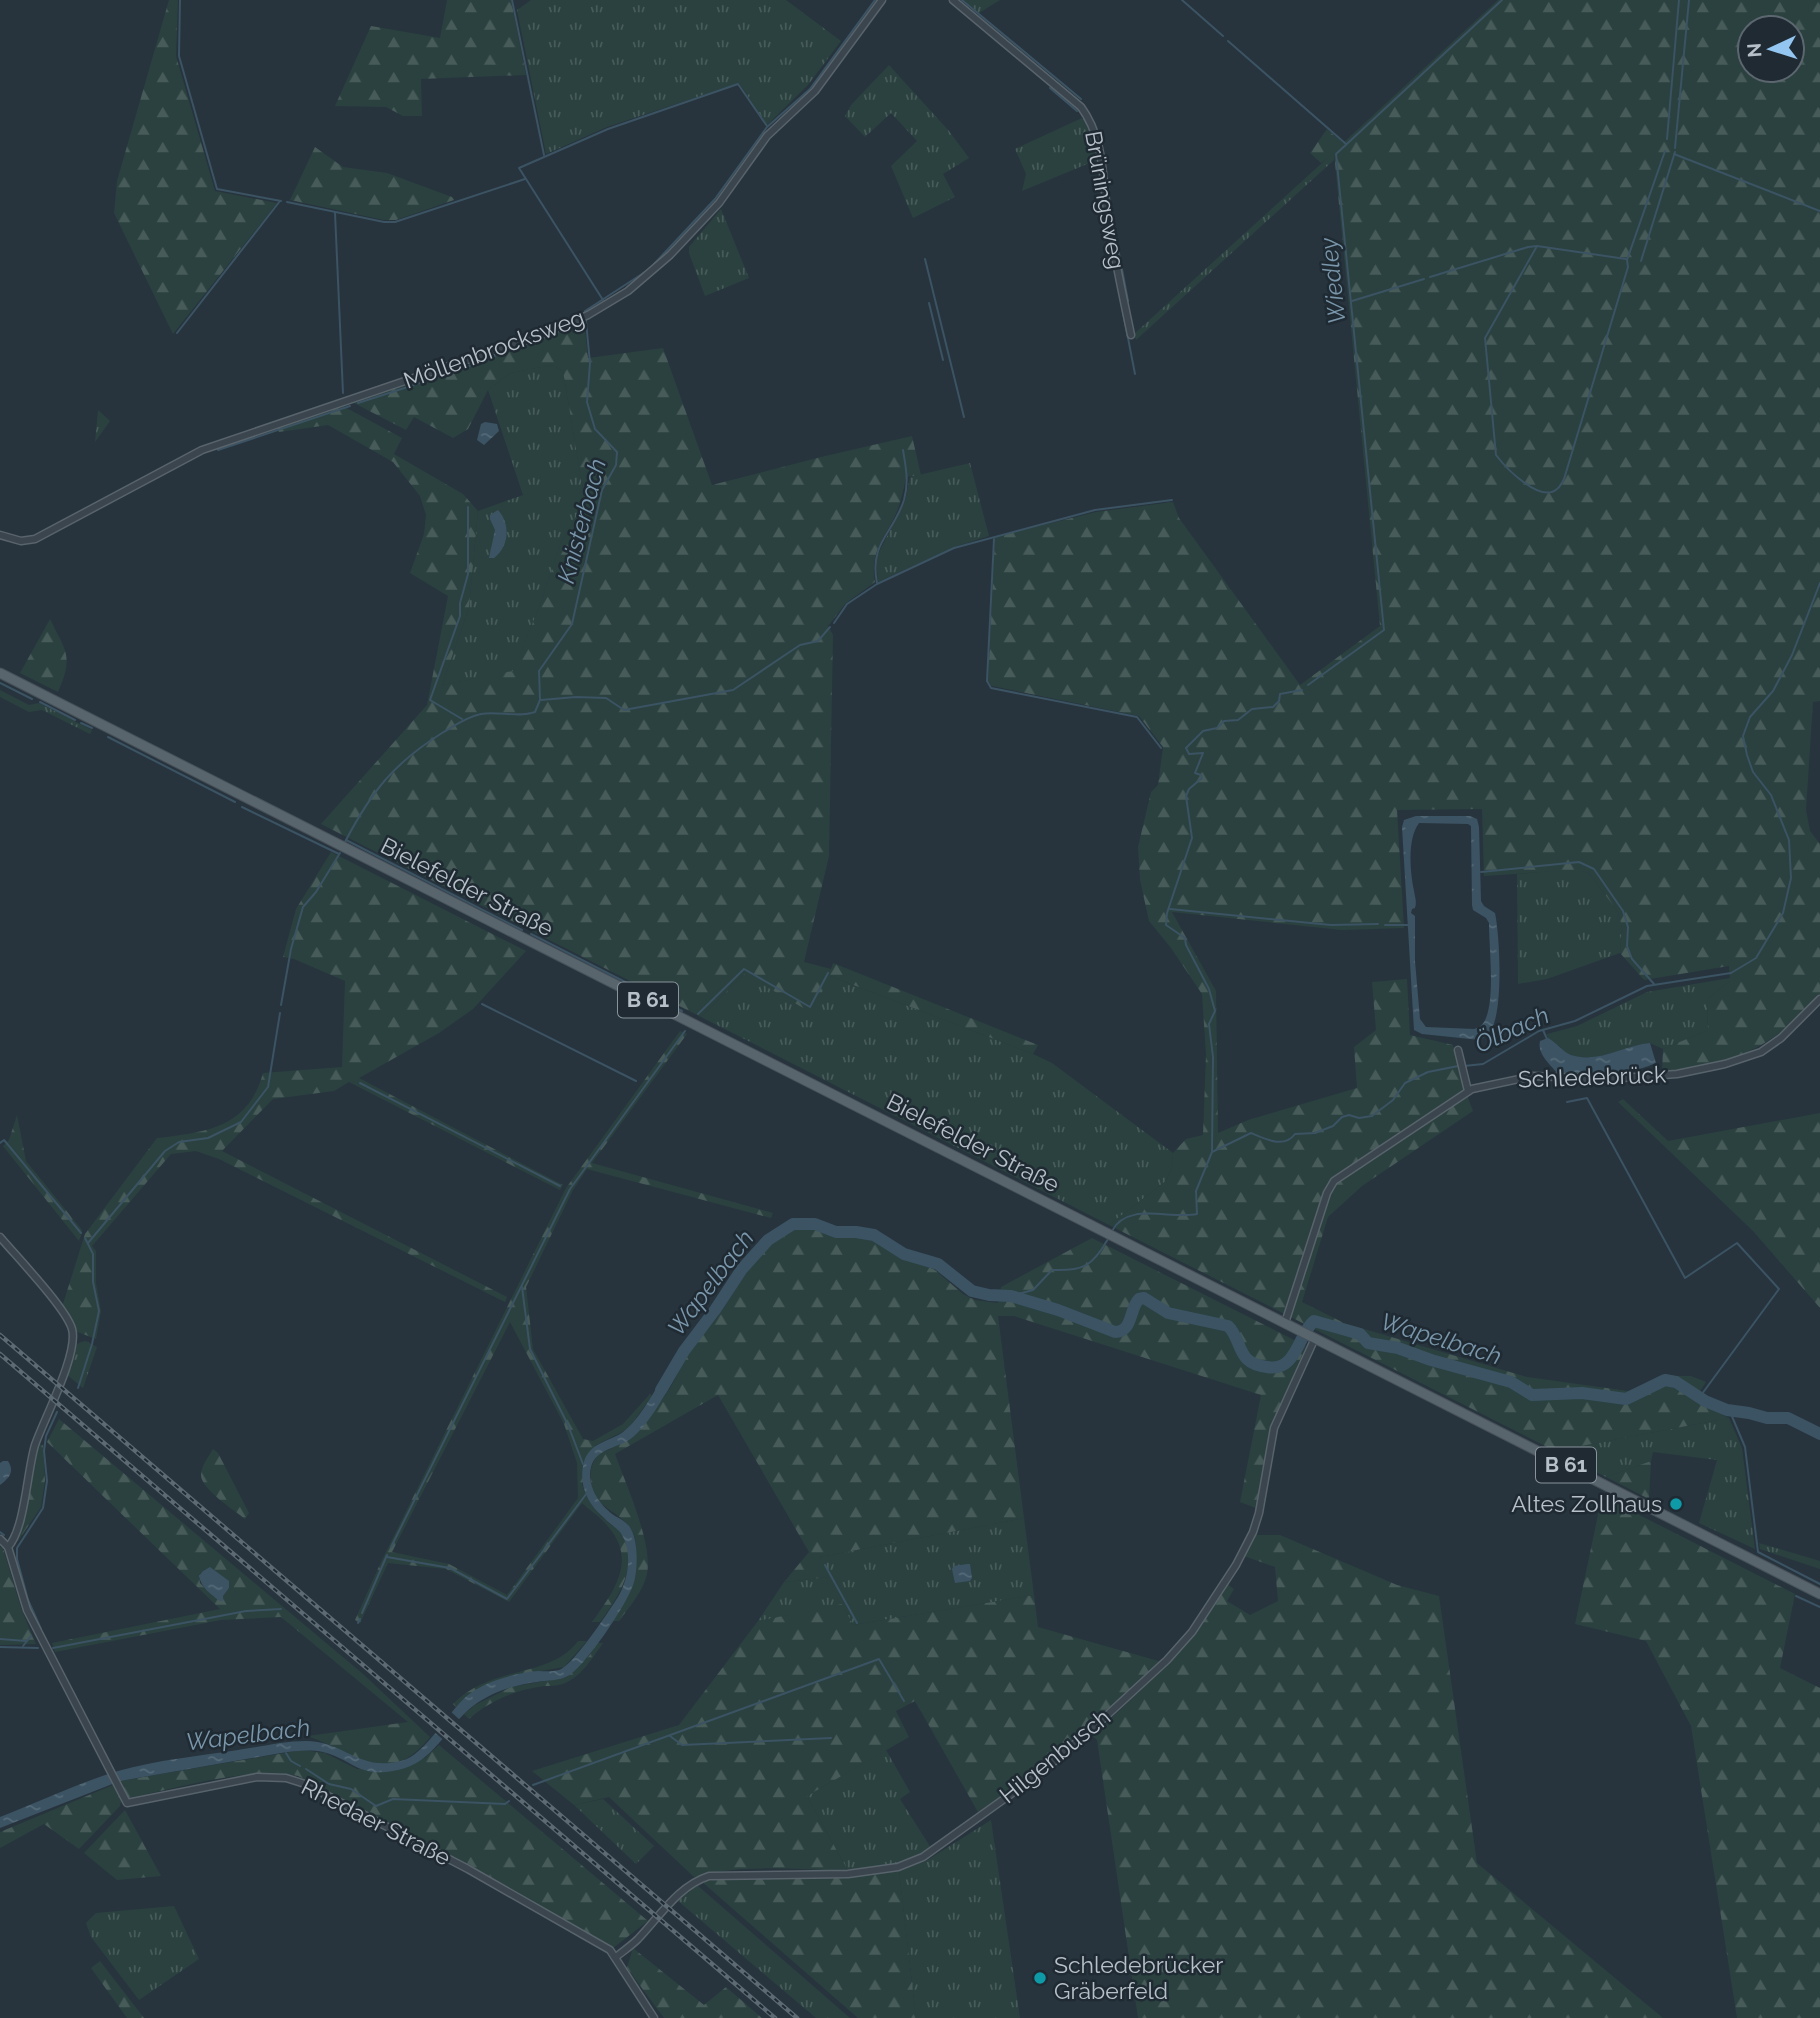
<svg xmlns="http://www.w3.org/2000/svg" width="1820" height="2018" viewBox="0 0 1820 2018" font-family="Raleway,sans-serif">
  <defs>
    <pattern id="grass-tufts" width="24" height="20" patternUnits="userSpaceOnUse" patternTransform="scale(1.75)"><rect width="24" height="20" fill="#2a413f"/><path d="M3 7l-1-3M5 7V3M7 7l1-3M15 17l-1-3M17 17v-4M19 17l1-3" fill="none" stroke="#475b59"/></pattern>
    <pattern id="forest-firs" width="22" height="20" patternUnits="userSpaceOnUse" patternTransform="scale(1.75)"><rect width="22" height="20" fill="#2a413f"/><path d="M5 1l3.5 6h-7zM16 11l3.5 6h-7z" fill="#475b59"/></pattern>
    <pattern id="water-ripples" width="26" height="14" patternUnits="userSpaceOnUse" patternTransform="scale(1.75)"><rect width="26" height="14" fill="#3b5363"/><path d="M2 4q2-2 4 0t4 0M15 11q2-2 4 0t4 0" fill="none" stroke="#556a78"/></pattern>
  </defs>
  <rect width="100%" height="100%" fill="#27343d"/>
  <!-- grass -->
  <g fill="url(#grass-tufts)">
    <path d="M531 0H786L841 41 808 85 767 125 739 83 607 127 546 154 517 10Z"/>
    <path d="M964 0H1000L979 13Z"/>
    <path d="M889 65 949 131 969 158 943 174 955 197 913 218 891 166 917 141 891 113 865 137 845 116 851 105Z"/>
    <path d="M1082 118 1092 135 1097 160 1022 191 1026 174 1015 149Z"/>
    <path d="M1334 152V160L1136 340 1134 334Z"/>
    <path d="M721 209 749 278 705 296 689 253V247Z"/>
    <path d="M552 365 563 371 585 502 561 542 540 605 513 672 442 685 469 608 478 511 523 495 488 390 510 373Z"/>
    <path d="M98 410 110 421 95 442Z"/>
    <path d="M970 463 989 536 954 547 878 582 876 558 905 501 910 477Z"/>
    <path d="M0 690 29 705 39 703 92 730 90 734 42 710 29 712 0 697Z"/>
    <path d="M1574 869 1589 873 1618 912 1622 928 1620 953 1547 979 1518 984 1517 874Z"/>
    <path d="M744 974 830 976 1033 1054 1052 1063 1173 1153 1172 1167 1166 1181 1109 1225 701 1017Z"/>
    <path d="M1730 978V981L1707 999 1708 1030 1663 1049 1650 1043C1625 1046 1597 1064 1571 1055 1563 1052 1556 1042 1548 1038L1547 1034 1577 1026 1647 992Z"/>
    <path d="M86 1341 97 1347 83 1388 66 1374C70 1360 70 1342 86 1341Z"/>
    <path d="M1729 1418 1742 1448 1755 1549 1699 1523 1717 1460 1653 1452 1651 1461 1606 1477 1555 1451Z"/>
    <path d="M1024 1518 1034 1595 853 1625 842 1605 758 1621 784 1582 829 1577 820 1557Z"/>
    <path d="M1759 1543 1820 1561V1569L1760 1549Z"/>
    <path d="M886 1750 910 1792 900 1799 931 1848 898 1864 848 1871 807 1796Z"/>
    <path d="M603 1799 654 1846 636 1864 574 1805Z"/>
    <path d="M991 1820 1020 2018H916L899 1871 926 1861Z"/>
    <path d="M697 1885 850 2018H816L678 1901Z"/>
    <path d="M174 1906 199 1959 139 2000 91 1937 86 1923 96 1913Z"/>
  </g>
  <!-- forest -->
  <g fill="url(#forest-firs)" fill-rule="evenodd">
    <path d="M169 0H178L176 56 215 191 277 203 173 334 114 213 117 181Z"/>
    <path d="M447 0H511L526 75 421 79 422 116H403L386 107 335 106 371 26 440 38Z"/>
    <path d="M1498 0H1820V701L1813 702 1806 810 1810 831 1820 844V997L1817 995C1777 1048 1726 1067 1662 1072L1663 1049 1708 1030 1707 999 1730 981 1729 966 1644 980 1620 953 1622 928 1618 912 1589 873 1574 870 1484 876 1482 809 1397 810 1404 928 1342 930 1172 912 1216 991 1218 1133 1248 1120 1357 1088 1354 1047 1376 1030 1372 982 1407 979 1410 1035 1453 1045 1463 1085 1473 1111 1362 1186 1328 1217 1302 1302 1344 1323 1527 1377 1628 1391 1664 1376H1691L1706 1382 1694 1400 1729 1418 1555 1451 1109 1225 1166 1181 1172 1167 1173 1153 1186 1139 1203 1135 1206 1055 1202 994 1171 948 1149 921 1140 880 1138 847 1151 792 1158 785 1163 747 1139 716 992 686 988 681 995 537 1096 512 1173 502 1179 518 1300 685 1380 626 1334 153 1321 163 1310 153 1327 129 1343 143ZM1750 28H1792V70H1750Z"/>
    <path d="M315 147 343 167 387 173 452 197 454 200 396 220H384L290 200Z"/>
    <path d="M584 321 588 358 663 348 712 485 821 457 912 436 921 475 906 477C903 492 900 507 893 520 881 542 870 556 875 582L846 603 828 626 833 635 829 856 804 962 831 969 833 963 1038 1045 1033 1054 830 976 812 1013 744 974 701 1017 321 824 427 705 448 596 410 573 424 534 426 515 420 496 393 462 328 425 279 432 277 427 341 405 402 438 394 454 463 494 478 511 469 608 442 685 513 671 540 605 561 542 585 502 563 371 552 365 510 373 488 390 468 429 453 438 414 417 406 430 352 402 449 372Z"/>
    <path d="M50 619C66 652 74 656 58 692L20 673Z"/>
    <path d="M331 852 526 951 473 1009 439 1033 359 1078 563 1185 560 1190 349 1082 334 1091 273 1099 222 1151 507 1297 505 1302 219 1159 196 1151 171 1154 92 1246 96 1251V1283L101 1311 96 1339 75 1331 62 1307 85 1234 157 1138C206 1132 248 1128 263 1073L342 1067 345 981 294 959 283 957 296 909Z"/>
    <path d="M680 1031 687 1034 592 1163 773 1213 771 1218 587 1169 573 1190 526 1287 533 1349 583 1439 593 1441 623 1424 650 1394 652 1396 628 1429 596 1445 582 1484C587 1501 596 1513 610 1524 611 1525 618 1529 619 1530 643 1560 618 1598 600 1622H592C612 1594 637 1562 610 1529 603 1519 591 1511 582 1503L509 1602 446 1569 388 1563 360 1623 355 1620 381 1562 566 1188ZM510 1322 564 1424 577 1463 578 1498 507 1595 449 1564 392 1552Z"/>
    <path d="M1623 1099 1668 1141 1820 1113V1308L1753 1231 1618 1102Z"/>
    <path d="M17 1115 26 1161 82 1230 79 1241 3 1146 9 1140Z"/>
    <path d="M815 1228 835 1236 856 1235 872 1240 903 1259 916 1261 935 1270 963 1294 975 1300 998 1303 1001 1287 1092 1238 1306 1346 1271 1427 1256 1508 1240 1502 1261 1395 1014 1316H998L1024 1518 820 1557 830 1577 784 1582 809 1552 718 1395 615 1454C626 1485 653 1543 647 1574 643 1592 629 1607 619 1621H611C625 1599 647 1552 630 1527 615 1507 586 1507 591 1469 592 1465 595 1458 598 1455 602 1451 608 1451 612 1448 627 1439 645 1417 658 1404 672 1390 678 1370 688 1354 698 1339 711 1327 721 1312 737 1288 764 1239 793 1230 800 1228 808 1229 815 1228Z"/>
    <path d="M59 1419 363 1674 430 1737C389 1789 356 1754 308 1736L408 1722 281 1617 221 1620 55 1652 52 1643 220 1609 47 1442ZM205 1569 229 1588 223 1596 214 1597 200 1583 199 1576Z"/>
    <path d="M39 1444 43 1445 45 1480 41 1507 18 1541Z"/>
    <path d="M213 1449 218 1453 249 1513 245 1519C234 1510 201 1489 201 1475 201 1466 209 1456 213 1449Z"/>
    <path d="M1651 1461 1649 1499 1606 1477Z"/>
    <path d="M1602 1496 1795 1594 1780 1668 1820 1688V2018H1737L1691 1726 1646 1641 1575 1624Z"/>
    <path d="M1255 1535H1280L1397 1585 1439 1596 1477 1863 1663 2018H1138L1097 1740 1093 1736 1170 1662 1195 1633 1227 1584 1234 1589 1227 1601 1250 1615 1278 1601 1275 1567 1244 1556Z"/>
    <path d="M0 1547 3 1548 22 1611 36 1644 0 1645Z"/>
    <path d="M1034 1595 1038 1627 1162 1662 1025 1780 978 1812 915 1701 896 1711 909 1737 807 1796 848 1871C798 1870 742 1863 694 1877L609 1797 574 1805 532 1771 679 1725 758 1621 842 1604 853 1625Z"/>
    <path d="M578 1641H587L564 1667 507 1677 470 1694 456 1707 453 1704C492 1664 550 1679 578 1641Z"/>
    <path d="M597 1643H603C593 1657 582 1676 565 1683 557 1687 547 1685 538 1687 513 1691 488 1702 469 1719L464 1714 475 1705 511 1687 567 1677 589 1656Z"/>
    <path d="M439 1745 648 1921 613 1948 470 1865 298 1776C252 1765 176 1789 128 1798L120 1781 302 1750 325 1753 357 1769 425 1758Z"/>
    <path d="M113 1785 121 1801 120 1806 79 1849 44 1824 0 1848V1832Z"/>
    <path d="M125 1810 161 1876 117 1880 84 1853Z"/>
    <path d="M899 1871 916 2018H858L701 1881 756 1877H848Z"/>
    <path d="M633 1948 704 2005 726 1987 762 2018H664L627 1968Z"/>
    <path d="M100 1961 144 2018H127L91 1968Z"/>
  </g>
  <!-- water -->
  <g fill="url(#water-ripples)" fill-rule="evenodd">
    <path d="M485 422 497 424 499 431 484 445 477 440 481 424Z"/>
    <path d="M498 510C511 524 509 547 494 558H489L495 530 490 519V515Z"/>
    <path d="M1416 816H1470L1477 819 1479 827 1481 901 1484 906 1495 913C1500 937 1503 1007 1492 1028 1489 1033 1485 1037 1480 1040L1422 1034 1414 1030 1402 827 1404 820ZM1419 823 1468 824 1471 826 1472 905 1473 910 1486 918 1489 923C1489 948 1495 996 1486 1018 1483 1025 1480 1027 1474 1029L1426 1027 1420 1019 1415 961V916L1411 913 1412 909 1415 908C1417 901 1415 898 1414 891 1410 872 1407 839 1419 823Z"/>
    <path d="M1548 1038C1556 1042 1563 1052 1571 1055 1598 1064 1625 1045 1650 1043L1656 1063C1628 1076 1589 1076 1557 1073 1550 1064 1537 1054 1540 1041Z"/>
    <path d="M664 1375 673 1381C663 1398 648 1425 633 1437 620 1448 596 1448 591 1467 586 1486 600 1506 615 1516 621 1519 628 1523 631 1529 638 1541 638 1568 634 1582 630 1600 585 1667 568 1676 559 1681 547 1680 537 1682 514 1685 491 1692 473 1706 446 1727 434 1763 398 1770 359 1779 354 1760 323 1752 309 1749 295 1751 281 1753L120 1781 0 1828V1817C39 1802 78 1783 118 1771 157 1760 198 1756 238 1750 260 1747 284 1741 306 1741 344 1741 359 1772 401 1761 426 1755 447 1712 468 1695 486 1681 515 1673 538 1671 544 1671 552 1672 559 1670 573 1666 609 1611 618 1597 629 1578 633 1550 620 1532 616 1527 608 1523 604 1518 587 1504 578 1484 584 1462 589 1444 606 1442 620 1434 637 1424 654 1392 664 1375Z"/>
    <path d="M3 1461H8C15 1472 9 1478 0 1485V1463Z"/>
    <path d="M967 1564H970L972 1578 970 1581 955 1583 952 1569 954 1566Z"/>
    <path d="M210 1567 229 1581V1588L223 1596V1601H220C211 1595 201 1587 199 1576L203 1571Z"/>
  </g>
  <!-- pier -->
  <path fill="#27343d" d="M449 1710 462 1722 446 1742 432 1730Z"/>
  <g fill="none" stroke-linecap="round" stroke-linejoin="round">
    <!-- stream -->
    <g stroke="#3b5363" stroke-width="2">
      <path d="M180 0 179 56 217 189 281 201"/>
      <path d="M512 0 544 155"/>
      <path d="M962 0 1081 99"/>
      <path d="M1182 0 1223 36"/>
      <path d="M1228 41 1346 144"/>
      <path d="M1050 88 1077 111"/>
      <path d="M1084 119 1090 129"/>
      <path d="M1667 139 1679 0"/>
      <path d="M1675 148 1689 0"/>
      <path d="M1674 154 1820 211"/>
      <path d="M1098 158 1110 246"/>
      <path d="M287 202 384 222H395L525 179"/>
      <path d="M1110 206 1128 301"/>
      <path d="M335 213 343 393"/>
      <path d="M1537 246 1485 338 1496 455C1505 467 1540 504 1557 489 1560 487 1562 483 1564 479L1628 267 1627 260 1665 151"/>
      <path d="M925 259 964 417"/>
      <path d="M1641 261 1675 152"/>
      <path d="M654 264 715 199 767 127 810 89 875 0"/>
      <path d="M1116 276 1135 374"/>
      <path d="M1430 277 1528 247 1537 246 1626 259"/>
      <path d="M603 300 519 168 608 129 738 84 767 126"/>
      <path d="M1352 301 1424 279"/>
      <path d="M929 303 943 360"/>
      <path d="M177 333 280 201"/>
      <path d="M358 403 451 373 584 321"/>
      <path d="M218 450 350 406"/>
      <path d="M994 539 987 681 991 688 1137 717 1161 748"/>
      <path d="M877 583C869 543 893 534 904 500 909 482 906 468 903 450"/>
      <path d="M834 623 847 604 877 584 954 548 1095 510 1172 500"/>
      <path d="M0 683 32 699"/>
      <path d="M1308 685 1384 630 1336 154 1502 0"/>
      <path d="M541 700 576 697 606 698 624 710 733 690 800 645 818 641 830 627"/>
      <path d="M40 702 75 720"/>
      <path d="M462 719 430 700 460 616V603L468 574V507"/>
      <path d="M81 723 92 728"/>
      <path d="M108 737 235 802"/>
      <path d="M242 807 339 854"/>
      <path d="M346 840 522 930"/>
      <path d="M345 842C371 792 394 763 442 733 454 726 466 717 481 714 498 711 519 718 535 712L540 700 539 671 572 624 602 490 616 465 617 452 595 429 587 402 590 363 585 311 645 272"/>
      <path d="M1481 872 1579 862 1594 869 1623 911 1628 927 1627 946 1632 959 1654 984"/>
      <path d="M1170 909 1331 925 1378 924"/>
      <path d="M1385 925H1408"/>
      <path d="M531 934 682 1011"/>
      <path d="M482 1004 636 1081"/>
      <path d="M281 1005 291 949 303 907 316 892 340 853"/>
      <path d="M698 1014 744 969 810 1007 828 973"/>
      <path d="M1543 1030 1547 1039"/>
      <path d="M1464 1066 1483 1064 1539 1031 1575 1021 1647 986 1731 973 1756 958 1783 913 1791 878 1789 840 1771 795 1753 772 1747 755 1743 736 1750 717 1773 691 1792 655 1820 583"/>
      <path d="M360 1083 560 1186"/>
      <path d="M1567 1102 1587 1098 1685 1278 1737 1243 1779 1289 1699 1398"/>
      <path d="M0 1143 4 1140 81 1233"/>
      <path d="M1212 1151 1213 1057 1209 1024 1215 1011 1209 989 1186 945 1185 938 1166 925 1167 913 1192 838 1186 796 1189 789 1202 778 1201 775 1195 773 1203 753 1189 754 1186 748 1203 731 1217 728 1224 721 1238 720 1252 709 1273 707 1279 701 1280 694 1302 690"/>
      <path d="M1112 1231C1128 1201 1171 1220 1197 1214L1196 1191 1212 1152 1251 1133C1265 1139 1284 1149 1295 1134L1315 1133 1333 1126 1342 1117 1349 1115 1359 1118 1372 1116 1393 1100 1405 1083 1428 1072 1458 1066"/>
      <path d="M88 1243 165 1151 179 1142 208 1138 241 1122 268 1087 280 1013"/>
      <path d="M522 1287 530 1349 568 1425 583 1464"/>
      <path d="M1011 1296 1033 1290 1052 1270C1083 1271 1092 1267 1108 1239"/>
      <path d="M78 1388 92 1344 99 1311 93 1282V1254L85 1238"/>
      <path d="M1727 1410 1731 1414 1745 1447 1758 1552 1820 1584"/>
      <path d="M0 1532 4 1535"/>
      <path d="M391 1547 570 1189 685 1031"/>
      <path d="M387 1557 450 1568 507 1599 587 1493"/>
      <path d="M825 1565 857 1623"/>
      <path d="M1796 1596 1820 1607"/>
      <path d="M362 1613 387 1555"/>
      <path d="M358 1623 360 1619"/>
      <path d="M41 1629 28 1600 17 1559V1548L43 1508 47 1481 44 1451 46 1436 57 1412"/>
      <path d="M0 1639 26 1641"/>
      <path d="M23 1646 31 1636"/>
      <path d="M0 1647 38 1648"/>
      <path d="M53 1648 246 1611 281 1609"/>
      <path d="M670 1736 682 1745 831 1738"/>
      <path d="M286 1753 291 1761 300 1766"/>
      <path d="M306 1769 329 1784 351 1789 376 1806 393 1799 505 1804 509 1801"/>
      <path d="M533 1785 879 1659 904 1701"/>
    </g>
    <!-- river -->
    <path stroke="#3b5363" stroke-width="12" d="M661 1390 684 1351 715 1310 742 1269 768 1240 793 1224H815L836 1232H856L874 1235 904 1254 938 1264 972 1291 989 1295 1011 1296 1058 1310 1115 1332C1133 1332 1129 1309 1139 1299L1144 1298 1168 1313 1228 1326C1238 1335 1238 1350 1247 1359 1252 1364 1259 1366 1267 1367 1297 1372 1298 1334 1314 1321L1360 1334 1368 1343 1398 1348 1431 1360 1511 1382 1532 1395 1582 1393 1626 1399 1665 1380 1676 1382 1705 1401 1727 1410 1749 1413 1767 1418H1788L1820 1434"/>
    <!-- street casing -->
    <g stroke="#58636b" stroke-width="9">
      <g id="street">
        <path d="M953 0 1081 107C1105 140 1102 178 1108 217 1114 256 1123 296 1131 335"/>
        <path d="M0 535 21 541 35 539 202 450 543 334 588 315 628 291 670 255 719 203 767 136 815 91 882 0"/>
        <path d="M1458 1050 1468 1091"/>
        <path d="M0 1237C16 1256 66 1308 72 1329 79 1353 44 1419 35 1445 27 1471 25 1529 8 1547"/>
        <path d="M1285 1323 1327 1193 1334 1181 1472 1089 1533 1076 1607 1079 1677 1074 1725 1064 1761 1052 1781 1038 1820 999"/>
        <path d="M0 1539 8 1547 27 1610 127 1803 257 1777 286 1778 305 1784 468 1869 610 1950 654 2018"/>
        <path d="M616 1957C623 1951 631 1946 638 1939 660 1916 678 1886 709 1876L848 1874 898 1867 923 1857 1039 1774 1091 1730 1167 1660 1192 1632 1236 1565 1253 1532 1259 1513 1274 1428 1315 1338"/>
      </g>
    </g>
    <!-- primary casing -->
    <g stroke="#47515a" stroke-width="11">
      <path id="primary" d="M0 673 1820 1594"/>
    </g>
    <!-- street -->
    <use href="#street" stroke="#3a454e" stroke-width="6"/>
    <!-- primary -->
    <use href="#primary" stroke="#59656d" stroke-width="9"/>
    <!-- rail casing -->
    <g stroke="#5d6a74" stroke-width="4.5">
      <g id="rail">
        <path d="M0 1335 797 2018"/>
        <path d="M0 1354 775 2018"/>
      </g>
    </g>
    <!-- rail -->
    <use href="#rail" stroke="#1f2a33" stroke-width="2" stroke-dasharray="5" stroke-linecap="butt"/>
  </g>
  <!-- markers -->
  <g fill="#0f9aa8" stroke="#1f2a33" stroke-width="2.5">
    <circle cx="1676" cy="1504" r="7"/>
    <circle cx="1040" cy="1978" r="7"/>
  </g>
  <g text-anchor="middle" stroke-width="5" stroke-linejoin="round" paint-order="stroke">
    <!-- shield labels -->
    <g fill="#1f2a33" stroke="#89939b" stroke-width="2">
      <rect x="618" y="982.5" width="60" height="35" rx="5"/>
      <rect x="1536" y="1447.5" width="60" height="35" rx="5"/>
    </g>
    <g font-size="21" font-weight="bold" fill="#b7c0c8">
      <text x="648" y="1007">B 61</text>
      <text x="1566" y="1472">B 61</text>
    </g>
    <!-- street labels -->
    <g font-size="23" fill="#b7c0c8" stroke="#1f2a33">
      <text transform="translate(1105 200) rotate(80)" y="8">Brüningsweg</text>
      <text transform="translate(494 349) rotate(-20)" y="8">Möllenbrocksweg</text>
      <text transform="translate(467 887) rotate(27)" y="8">Bielefelder Straße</text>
      <text transform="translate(1592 1077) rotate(-2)" y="8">Schledebrück</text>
      <text transform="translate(973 1143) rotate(27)" y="8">Bielefelder Straße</text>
      <text transform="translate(1055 1756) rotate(-39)" y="8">Hilgenbusch</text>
      <text transform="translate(376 1822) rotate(27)" y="8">Rhedaer Straße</text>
    </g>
    <!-- poi labels -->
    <g font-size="23" fill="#b7c0c8" stroke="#1f2a33" text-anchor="end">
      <text x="1662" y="1512">Altes Zollhaus</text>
      <text x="1054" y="1973" text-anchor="start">Schledebrücker<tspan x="1054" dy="26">Gräberfeld</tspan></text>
    </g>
    <!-- water labels -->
    <g font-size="24" font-style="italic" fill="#7996aa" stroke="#1f2a33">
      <text transform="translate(1333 281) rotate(-96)" y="8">Wiedley</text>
      <text transform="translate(582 521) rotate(-75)" y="8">Knisterbach</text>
      <text transform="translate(1512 1030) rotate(-24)" y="8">Ölbach</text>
      <text transform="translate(711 1283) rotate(-53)" y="8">Wapelbach</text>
      <text transform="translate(1441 1339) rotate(17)" y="8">Wapelbach</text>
      <text transform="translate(248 1735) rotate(-7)" y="8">Wapelbach</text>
    </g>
  </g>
  <!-- north arrow -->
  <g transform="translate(1771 49) rotate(266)"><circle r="33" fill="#1f2a33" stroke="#5c666f" stroke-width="2"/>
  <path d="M0-5L12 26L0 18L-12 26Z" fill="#93c6f1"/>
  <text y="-10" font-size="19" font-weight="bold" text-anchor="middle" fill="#b7c0c8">N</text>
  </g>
</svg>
